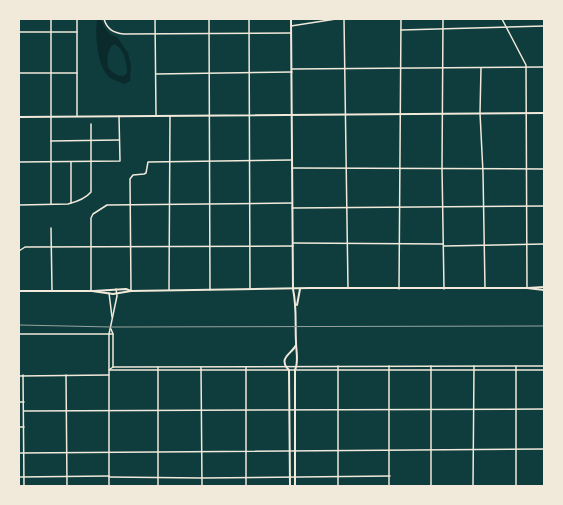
<svg xmlns="http://www.w3.org/2000/svg" width="563" height="505" viewBox="0 0 563 505" font-family="'Libre Baskerville',serif">
  <rect width="100%" height="100%" fill="#0f3d3e"/>
  <!-- water -->
  <path fill="#0a2a2b" fill-rule="evenodd" d="M97 19H100L107 31 111 35 117 37 128 53 131 65 130 81 125 84C120 82 112 80 108 76 97 64 95 35 97 19ZM114 44C124 48 127 63 127 73L124 76C117 76 112 73 108 67 107 59 107 48 114 44Z"/>
  <g fill="none" stroke-linecap="round" stroke-linejoin="round">
    <!-- minor -->
    <g stroke="#f1e9da" stroke-width="1.5">
      <path d="M51 19V204"/>
      <path d="M104 19C107 29 113 33 124 34L291 33"/>
      <path d="M155 19 156 115"/>
      <path d="M209 19 210 290"/>
      <path d="M249 19 250 289"/>
      <path d="M344 19 348 288"/>
      <path d="M443 19 442 168 444 289"/>
      <path d="M502 19 526 65 527 288"/>
      <path d="M544 19V20"/>
      <path d="M291 26 336 19"/>
      <path d="M401 30 544 26"/>
      <path d="M19 32H77"/>
      <path d="M481 68 480 113 483 173 485 288"/>
      <path d="M292 69 544 67"/>
      <path d="M19 73H77"/>
      <path d="M156 74 292 72"/>
      <path d="M77 116V19"/>
      <path d="M51 141 119 140"/>
      <path d="M19 162 120 161 119 116"/>
      <path d="M71 162V203"/>
      <path d="M292 168 544 169"/>
      <path d="M19 205 68 204C76 202 86 198 91 192V124"/>
      <path d="M292 208 544 206"/>
      <path d="M51 228 52 290"/>
      <path d="M293 243 443 244"/>
      <path d="M444 246 544 244"/>
      <path d="M19 251 25 247 293 246"/>
      <path d="M399 289 401 19"/>
      <path d="M169 290 170 116"/>
      <path d="M91 291V218L93 214 107 205 292 203"/>
      <path d="M131 291 130 179 133 175 144 174 146 173 148 162 292 160"/>
      <path d="M19 334H113"/>
      <path d="M338 366V486"/>
      <path d="M389 366V486"/>
      <path d="M431 366V486"/>
      <path d="M201 367 202 486"/>
      <path d="M246 367V486"/>
      <path d="M23 375 24 486"/>
      <path d="M66 375 67 486"/>
      <path d="M19 376 109 375"/>
      <path d="M19 402H24"/>
      <path d="M24 411 544 409"/>
      <path d="M19 427H24"/>
      <path d="M19 453 544 449"/>
      <path d="M19 477 109 476"/>
      <path d="M109 477 202 478 390 476"/>
      <path d="M109 486V370L113 367"/>
      <path d="M158 486V367"/>
      <path d="M473 486 474 366"/>
      <path d="M516 486V366"/>
    </g>
    <!-- tertiary -->
    <g stroke="#f1e9da" stroke-width="1.5">
      <path d="M116 289 117 296 109 334V370H544"/>
      <path d="M109 293 112 317"/>
      <path d="M111 329 113 334V367L544 366"/>
    </g>
    <!-- secondary -->
    <g stroke="#f1e9da" stroke-width="2">
      <path d="M291 19 293 289C297 308 295 323 296 342 296 352 299 361 295 370V486"/>
      <path d="M528 288 544 287"/>
      <path d="M19 291H92L113 294 131 291 310 288H527L544 290"/>
      <path d="M94 291 126 289 131 291"/>
      <path d="M297 305 300 289"/>
      <path d="M290 486 289 370C277 358 292 354 296 345"/>
    </g>
    <!-- primary -->
    <path stroke="#f1e9da" stroke-width="2" d="M19 117 544 113"/>
    <!-- rail -->
    <path stroke="#97a49c" stroke-width="1" d="M19 325 111 327 544 326"/>
  </g>
  <!-- border -->
  <rect width="563" height="505" fill="none" stroke="#f1e9da" stroke-width="40"/>
</svg>
